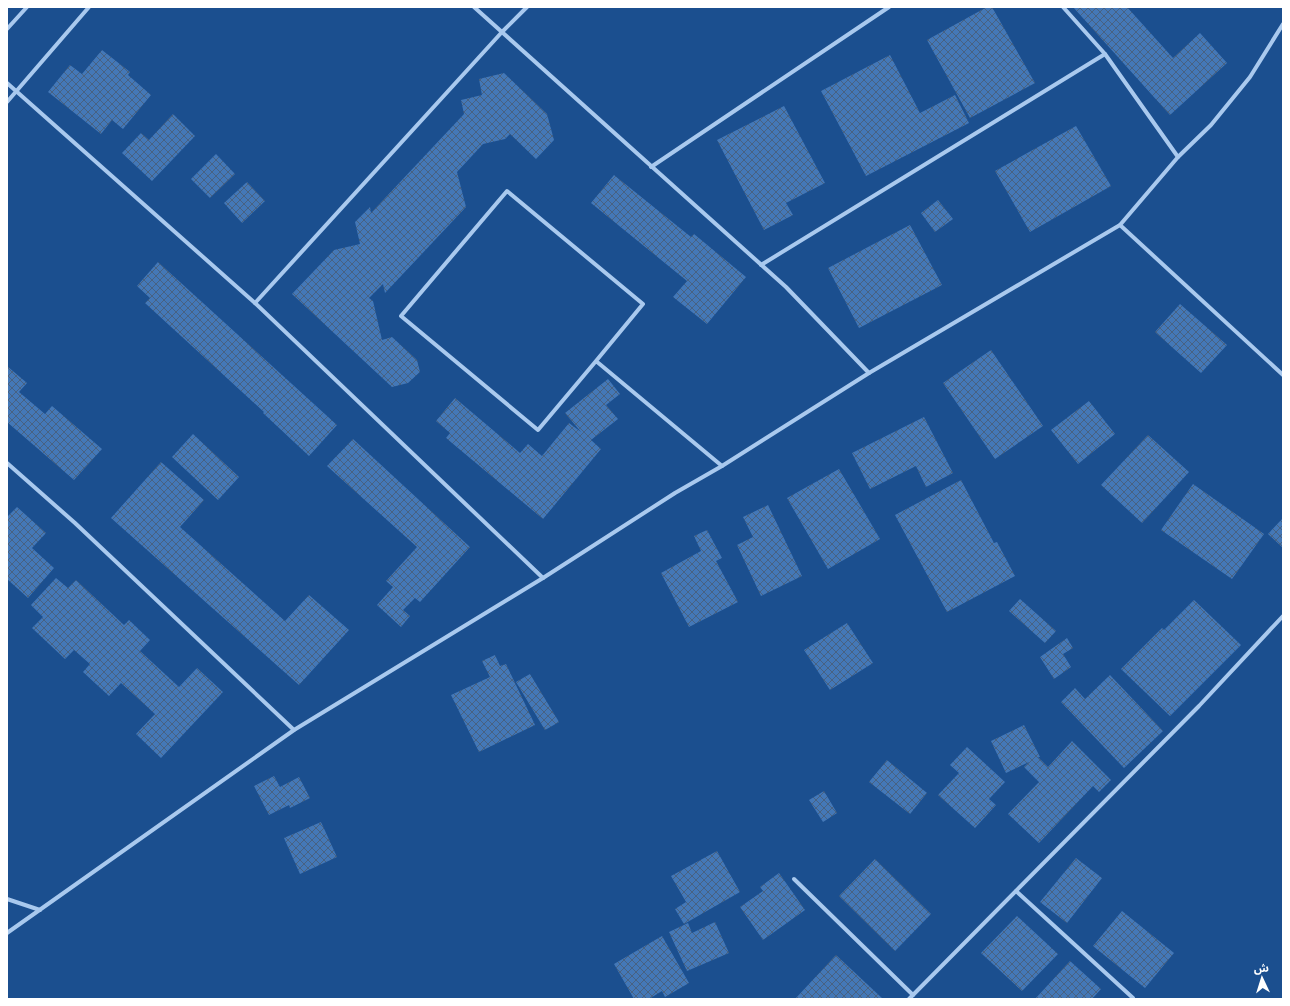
<svg xmlns="http://www.w3.org/2000/svg" width="1290" height="1006" viewBox="0 0 1290 1006" font-family="'Noto Sans','Noto Sans Arabic',sans-serif">
  <defs>
    <pattern id="building-cross-hatch" width="8" height="8" patternUnits="userSpaceOnUse"><rect width="8" height="8" fill="#4478b7"/><path d="M0 0l8 8M0 8l8-8" fill="none" stroke="#486282"/></pattern>
  </defs>
  <rect width="100%" height="100%" fill="#1b4f8f"/>
  <!-- building -->
  <g fill="url(#building-cross-hatch)">
    <path d="M987 7H992L1035 83 970 118 927 40Z"/>
    <path d="M1073 7H1127L1173 58 1200 33 1227 63 1170 115Z"/>
    <path d="M102 50 130 72 128 75 151 95 123 129 112 120 101 134 48 92 70 65 82 74Z"/>
    <path d="M890 55 920 113 955 95 969 123 866 176 821 91Z"/>
    <path d="M504 73 547 114 554 140 536 159 510 134 505 139 483 144 457 172 466 207 385 293 383 284 369 298 373 301 382 340 392 337 417 360 420 372 408 383 392 387 292 294 334 250 360 244 355 222 370 207 371 213 464 114 461 100 482 95 479 79Z"/>
    <path d="M784 106 825 183 786 203 793 215 764 230 717 140Z"/>
    <path d="M173 114 195 136 152 181 122 153 141 133 149 140Z"/>
    <path d="M1076 126 1111 186 1030 232 995 171Z"/>
    <path d="M216 154 235 174 210 198 191 179Z"/>
    <path d="M614 175 691 237 694 234 746 277 707 324 673 297 687 281 591 203Z"/>
    <path d="M247 182 265 201 242 223 224 203Z"/>
    <path d="M938 200 953 219 935 232 921 213Z"/>
    <path d="M910 225 942 285 859 328 828 268Z"/>
    <path d="M158 262 337 425 309 456 263 413 264 412 145 303 150 298 137 286Z"/>
    <path d="M1180 304 1227 345 1201 373 1155 332Z"/>
    <path d="M991 350 1043 426 995 459 943 383Z"/>
    <path d="M7 366 27 383 19 392 45 414 52 406 102 449 74 480 7 422Z"/>
    <path d="M608 379 620 394 606 405 618 419 591 440 601 449 543 519 446 438 450 433 436 421 455 398 520 453 528 444 542 456 569 423 581 432 565 413Z"/>
    <path d="M1089 401 1115 434 1078 464 1051 430Z"/>
    <path d="M924 417 953 473 926 487 916 466 870 489 852 453Z"/>
    <path d="M193 434 239 477 218 500 172 457Z"/>
    <path d="M1148 435 1189 472 1142 523 1101 485Z"/>
    <path d="M353 439 470 547 420 602 415 598 403 610 410 616 401 627 377 605 393 587 386 581 417 547 327 466Z"/>
    <path d="M161 462 204 500 180 527 285 621 309 595 349 630 299 685 111 518Z"/>
    <path d="M839 469 880 539 828 569 787 498Z"/>
    <path d="M961 480 994 543 997 542 1015 576 947 612 895 515Z"/>
    <path d="M1193 484 1264 534 1232 579 1161 530Z"/>
    <path d="M768 505 802 576 761 596 737 545 753 537 743 517Z"/>
    <path d="M17 507 46 533 32 548 54 568 28 598 7 579V517Z"/>
    <path d="M1283 518V548L1268 534Z"/>
    <path d="M707 530 722 558 716 561 738 602 689 627 661 573 701 551 694 536Z"/>
    <path d="M56 578 68 588 76 580 124 625 129 620 150 640 140 651 179 687 197 668 223 692 161 758 136 734 155 714 121 683 109 696 83 672 90 664 74 650 65 659 32 628 43 617 31 605Z"/>
    <path d="M1020 599 1056 631 1045 643 1009 611Z"/>
    <path d="M1194 600 1241 645 1170 716 1121 669 1162 628 1164 630Z"/>
    <path d="M847 623 873 663 830 690 804 650Z"/>
    <path d="M1067 638 1073 648 1063 654 1071 667 1054 679 1040 657Z"/>
    <path d="M495 655 500 666 506 664 535 725 479 752 451 695 490 677 482 661Z"/>
    <path d="M530 674 559 722 545 730 516 682Z"/>
    <path d="M1110 675 1163 731 1124 768 1061 702 1075 688 1085 699Z"/>
    <path d="M1024 725 1040 757H1038L1048 767 1072 741 1111 780 1099 792 1093 786 1039 843 1008 814 1039 782 1024 767 1029 762 1006 773 991 741Z"/>
    <path d="M967 747 1005 782 989 799 996 805 975 828 938 795 959 773 950 765Z"/>
    <path d="M887 760 927 793 910 814 869 782Z"/>
    <path d="M274 776 280 787 299 777 310 798 290 808 289 805 269 815 254 786Z"/>
    <path d="M824 791 837 813 823 822 809 800Z"/>
    <path d="M321 822 337 857 300 874 284 838Z"/>
    <path d="M717 851 740 892 684 924 675 909 686 902 671 876Z"/>
    <path d="M1076 858 1102 878 1067 923 1040 902Z"/>
    <path d="M875 859 931 914 895 951 839 896Z"/>
    <path d="M779 873 805 910 763 940 740 907 763 891 760 887Z"/>
    <path d="M1122 911 1174 953 1145 988 1093 946Z"/>
    <path d="M1017 916 1058 954 1022 991 981 953Z"/>
    <path d="M715 922 729 953 687 971 669 932 688 923 692 933Z"/>
    <path d="M662 936 689 983 665 997 662 991 649 999H634L614 964Z"/>
    <path d="M836 955 883 999H795Z"/>
    <path d="M1070 961 1101 989 1092 999H1035Z"/>
  </g>
  <g fill="none" stroke-linecap="round" stroke-linejoin="round">
    <!-- street -->
    <g stroke="#a9c9ee" stroke-width="4">
      <path d="M474 7 786 287 869 373"/>
      <path d="M1063 7 1105 54 1178 157"/>
      <path d="M7 29 27 7"/>
      <path d="M7 83 255 303 543 578"/>
      <path d="M7 102 89 7"/>
      <path d="M651 167 889 7"/>
      <path d="M1120 225 1283 375"/>
      <path d="M761 265 1105 54"/>
      <path d="M255 303 502 32 527 7"/>
      <path d="M596 361 538 430 401 316 507 191 643 304 596 361 722 466"/>
      <path d="M7 463 75 523 294 730"/>
      <path d="M794 879 913 995"/>
      <path d="M1016 891 1133 998"/>
      <path d="M7 899 40 910"/>
      <path d="M7 933 294 730 543 578 675 493 722 466 869 373 1120 225 1178 157 1211 125 1250 77 1283 24"/>
      <path d="M909 999 1199 706 1283 616"/>
    </g>
  </g>
  <!-- border -->
  <rect width="1290" height="1006" fill="none" stroke="#ffffff" stroke-width="16"/>
  <!-- north arrow -->
  <g transform="translate(1262 978) rotate(356)" stroke="#1b4f8f" stroke-width="3" paint-order="stroke">
  <path d="M0-3L7 15L0 10L-7 15Z" fill="#ffffff"/>
  <text y="-6" font-size="11" font-weight="bold" text-anchor="middle" fill="#ffffff">ش</text>
  </g>
</svg>
